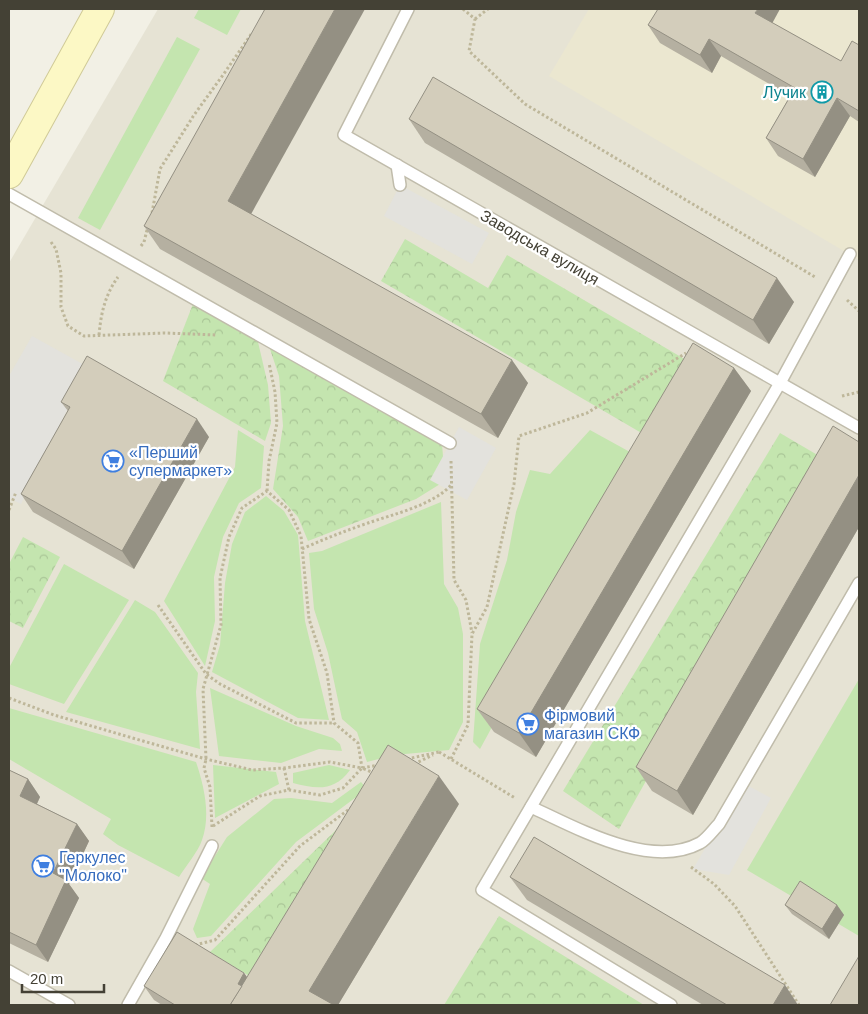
<svg xmlns="http://www.w3.org/2000/svg" width="868" height="1014" viewBox="0 0 868 1014" font-family="Arial,sans-serif">
  <defs>
    <pattern id="forest-crowns" width="20" height="18" patternUnits="userSpaceOnUse" patternTransform="scale(1.25)"><rect width="20" height="18" fill="#c4e5af"/><path d="M2 6a3 3 0 1 1 6 0M12 15a3 3 0 1 1 6 0" fill="none" stroke="#aac697"/></pattern>
  </defs>
  <rect width="100%" height="100%" fill="#f2f0e5"/>
  <!-- residential -->
  <path fill="#e6e3d4" d="M158 9H859V1005H9V263Z"/>
  <!-- education -->
  <path fill="#ebe7d0" d="M589 9H859V260L549 76Z"/>
  <!-- green -->
  <g fill="#c4e5af">
    <path d="M199 9H241L227 35 194 18Z"/>
    <path d="M177 37 200 49 100 230 78 218Z"/>
    <path d="M238 430 264 446 261 488 239 503 223 537 214 577 215 621 205 666 164 601 235 467Z"/>
    <path d="M590 430 639 457 480 749 473 742 480 644 507 560 516 512 530 470 550 474Z"/>
    <path d="M266 496 284 511 298 535 305 621 329 720 298 718 212 672 220 645 225 583 232 544 245 512Z"/>
    <path d="M441 502 444 584 458 608 463 634V722L449 750 394 755 367 762 357 732 342 719 328 653 314 609 309 553 322 551Z"/>
    <path d="M64 564 129 600 64 704 9 684V668Z"/>
    <path d="M135 600 155 612 198 673 196 692 200 749 66 712Z"/>
    <path d="M859 679V936L747 870Z"/>
    <path d="M210 688 296 726 333 738 340 744 342 751 319 749 281 763 219 756Z"/>
    <path d="M9 708 196 762C204 786 211 815 202 840 198 852 185 867 179 877L118 845 103 834 111 819 9 759Z"/>
    <path d="M213 765 276 772 279 784 215 818Z"/>
    <path d="M329 765 350 770C334 792 316 789 293 783V773Z"/>
    <path d="M361 782 367 789 296 842 211 936 197 938 193 929 210 884 201 878 227 837 274 799 291 798 332 803Z"/>
  </g>
  <!-- forest -->
  <g fill="url(#forest-crowns)">
    <path d="M405 239 488 288 507 255 693 364 650 438 381 281Z"/>
    <path d="M193 304 258 342 268 385 271 423 265 441 163 381Z"/>
    <path d="M269 346 442 444 445 481 416 499 308 541 298 517 273 489 283 426 279 376Z"/>
    <path d="M780 433 826 460 619 829 563 791Z"/>
    <path d="M23 537 60 557 23 628 9 621V564Z"/>
    <path d="M367 800 270 992 246 974 210 952Z"/>
    <path d="M499 916 644 1005H444Z"/>
  </g>
  <!-- parking -->
  <g fill="#e3e2dd">
    <path d="M400 185 489 233 472 264 384 216Z"/>
    <path d="M32 336 88 367 21 504 9 498V376Z"/>
    <path d="M459 427 496 448 467 500 430 480Z"/>
    <path d="M743 783 771 798 729 875 693 869Z"/>
  </g>
  <g fill="none" stroke-linecap="round" stroke-linejoin="round">
    <!-- lane casing -->
    <g stroke="#c0bcab" stroke-width="14">
      <g id="lane">
        <path d="M408 9 344 135 859 428"/>
        <path d="M397 165 400 185"/>
        <path d="M9 194 450 443"/>
        <path d="M531 807C577 828 650 870 700 843 707 839 713 830 719 824L859 583"/>
        <path d="M9 971 69 1005"/>
        <path d="M128 1005 166 938 212 846"/>
        <path d="M671 1005 482 890 780 383 850 254"/>
      </g>
    </g>
    <!-- secondary casing -->
    <g stroke="#d0ca97" stroke-width="30">
      <path id="secondary" d="M9 174 100 9"/>
    </g>
    <!-- path -->
    <g stroke="#beb79a" stroke-width="3" stroke-dasharray="2.5 2.5" stroke-linecap="butt">
      <path d="M463 9 475 19 469 51 525 104 815 277"/>
      <path d="M475 19 488 9"/>
      <path d="M152 213 160 169 194 115 223 75 252 33"/>
      <path d="M51 242 56 249 61 273V307L68 326 84 336 165 333 217 335"/>
      <path d="M141 246 144 242 148 226"/>
      <path d="M847 300 859 311"/>
      <path d="M99 335C101 313 105 295 118 277"/>
      <path d="M842 396 859 392"/>
      <path d="M451 461 454 580 466 600 472 633"/>
      <path d="M267 491 269 461 277 423 275 392 269 363"/>
      <path d="M9 510 16 492"/>
      <path d="M302 549C324 539 345 531 368 523 394 514 434 505 452 484"/>
      <path d="M158 605 206 674 220 684 296 723H334"/>
      <path d="M9 698 54 715 136 739 206 759 252 770 284 768 330 762 362 768 379 765"/>
      <path d="M439 752 515 798"/>
      <path d="M407 759 439 752"/>
      <path d="M451 759 468 725 472 634 487 607 514 484 519 436 587 413 686 353"/>
      <path d="M414 764 433 755"/>
      <path d="M284 768 289 790"/>
      <path d="M213 826 260 796 289 790 320 795 343 788 362 768 374 773"/>
      <path d="M212 827 210 787 204 768 206 759 203 689 221 625 220 578 229 537 242 508 267 491 289 510 301 536 309 619 327 673 334 723 358 743 362 768"/>
      <path d="M691 867 714 884 735 906 799 1005"/>
      <path d="M195 945 215 940 300 846 352 807"/>
    </g>
    <!-- lane -->
    <use href="#lane" stroke="#fff" stroke-width="11"/>
    <!-- secondary -->
    <use href="#secondary" stroke="#fcf8c5" stroke-width="28"/>
  </g>
  <!-- wall -->
  <g fill="#b5b0a1">
    <path d="M772 23 841 61 859 45V122L850 116 815 177 778 156 766 138 790 96 721 56 712 73 660 43 648 25Z"/>
    <path d="M409 119 794 302 769 344 425 143Z"/>
    <path d="M251 214 528 383 498 438 160 249 144 226Z"/>
    <path d="M734 368 751 391 536 757 494 732 477 709Z"/>
    <path d="M61 402 209 437 134 569 33 512 21 494 68 411Z"/>
    <path d="M859 442V527L693 815 652 791 636 767Z"/>
    <path d="M9 770 28 779 40 797 37 804 77 824 89 841 69 884 79 898 48 962 9 943Z"/>
    <path d="M459 804 338 1005H162L154 1000 144 986 244 973 247 977Z"/>
    <path d="M510 877 798 1005H703L527 900Z"/>
    <path d="M785 905H837L844 915 829 939 792 914Z"/>
  </g>
  <!-- shaded-wall -->
  <g fill="#949083">
    <path d="M335 9H365L245 225 228 201Z"/>
    <path d="M758 9H780L768 31 755 13Z"/>
    <path d="M709 39 721 56 712 73 700 55Z"/>
    <path d="M837 98 850 116 815 177 803 159Z"/>
    <path d="M777 278 794 302 769 344 753 320Z"/>
    <path d="M512 360 528 383 498 438 481 414Z"/>
    <path d="M734 368 751 391 536 757 519 733Z"/>
    <path d="M197 419 209 437 134 569 122 551Z"/>
    <path d="M859 475V527L693 815 677 791Z"/>
    <path d="M439 776 459 804 338 1005H320L309 991Z"/>
    <path d="M28 779 40 797 32 814 20 796Z"/>
    <path d="M77 824 89 841 69 884 79 898 48 962 36 945 53 873Z"/>
    <path d="M837 905 844 915 829 939 822 929Z"/>
    <path d="M244 973 254 987 247 998 238 984Z"/>
    <path d="M785 985 798 1005H773Z"/>
  </g>
  <!-- building -->
  <g fill="#d3cdbb" stroke="#949083">
    <path d="M265 9H335L228 201 512 360 481 414 144 226Z"/>
    <path d="M658 9H758L755 13 841 61 852 41 859 45V111L837 98 803 159 766 138 795 88 709 39 700 55 648 25Z"/>
    <path d="M433 77 777 278 753 320 409 119Z"/>
    <path d="M693 343 734 368 519 733 477 709Z"/>
    <path d="M87 356 197 419 122 551 21 494 70 407 61 402Z"/>
    <path d="M833 426 859 442V475L677 791 636 767Z"/>
    <path d="M388 745 439 776 309 991 334 1005H230Z"/>
    <path d="M9 770 28 779 20 796 77 824 53 873 66 880 36 945 9 932Z"/>
    <path d="M534 837 785 985 773 1005H727L510 877Z"/>
    <path d="M800 881 837 905 822 929 785 905Z"/>
    <path d="M177 932 244 973 238 984 242 986 230 1005H175L144 986Z"/>
    <path d="M859 956V1005H830Z"/>
  </g>
  <!-- icons -->
  <defs>
    <g id="building-ring" transform="scale(1.125)"><circle r="9.5" fill="#fff" stroke="#0f9aa8" stroke-width="1.5"/><path d="M-4-6H4V6H1V3H-1V6H-4ZM-2.5-4.3h1.7v1.8h-1.7ZM.8-4.3h1.7v1.8H.8ZM-2.5-1h1.7V.8h-1.7ZM.8-1h1.7V.8H.8Z" fill="#0f9aa8"/></g>
    <g id="supermarket-ring" transform="scale(1.125)"><circle r="9.5" fill="#fff" stroke="#3f7fe0" stroke-width="1.5"/><path d="M-6-5.5h2.5l.6 2H6L4.5 2H-2.5L-4.4-4H-6ZM-1.5 3.2a1.3 1.3 0 1 0 .1 0ZM3 3.2a1.3 1.3 0 1 0 .1 0Z" fill="#3f7fe0"/></g>
  </defs>
  <g fill-rule="evenodd">
    <use href="#building-ring" x="822" y="92"/>
    <use href="#supermarket-ring" x="113" y="461"/>
    <use href="#supermarket-ring" x="528" y="724"/>
    <use href="#supermarket-ring" x="43" y="866"/>
  </g>
  <g text-anchor="middle" stroke-width="4.5" stroke-linejoin="round" paint-order="stroke">
    <!-- culture labels -->
    <g font-size="16" fill="#0d838f" stroke="#fff" text-anchor="end">
      <text x="806" y="98">Лучик</text>
    </g>
    <!-- street labels -->
    <g font-size="16" fill="#444135" stroke="#fff">
      <text transform="translate(540 247) rotate(30)" y="6">Заводська вулиця</text>
    </g>
    <!-- shop labels -->
    <g font-size="16" fill="#366cbe" stroke="#fff" text-anchor="start">
      <text x="129" y="458">«Перший<tspan x="129" dy="18">супермаркет»</tspan></text>
      <text x="544" y="721">Фірмовий<tspan x="544" dy="18">магазин СКФ</tspan></text>
      <text x="59" y="863">Геркулес<tspan x="59" dy="18">"Молоко"</tspan></text>
    </g>
  </g>
  <!-- border -->
  <rect width="868" height="1014" fill="none" stroke="#444135" stroke-width="20"/>
  <!-- scale -->
  <path d="M22 984v8h82v-8" fill="none" stroke="#444135" stroke-width="2.5"/>
  <text x="30" y="984" font-size="15" fill="#444135" stroke="#ffffff" stroke-width="4" paint-order="stroke">20 m</text>
</svg>
